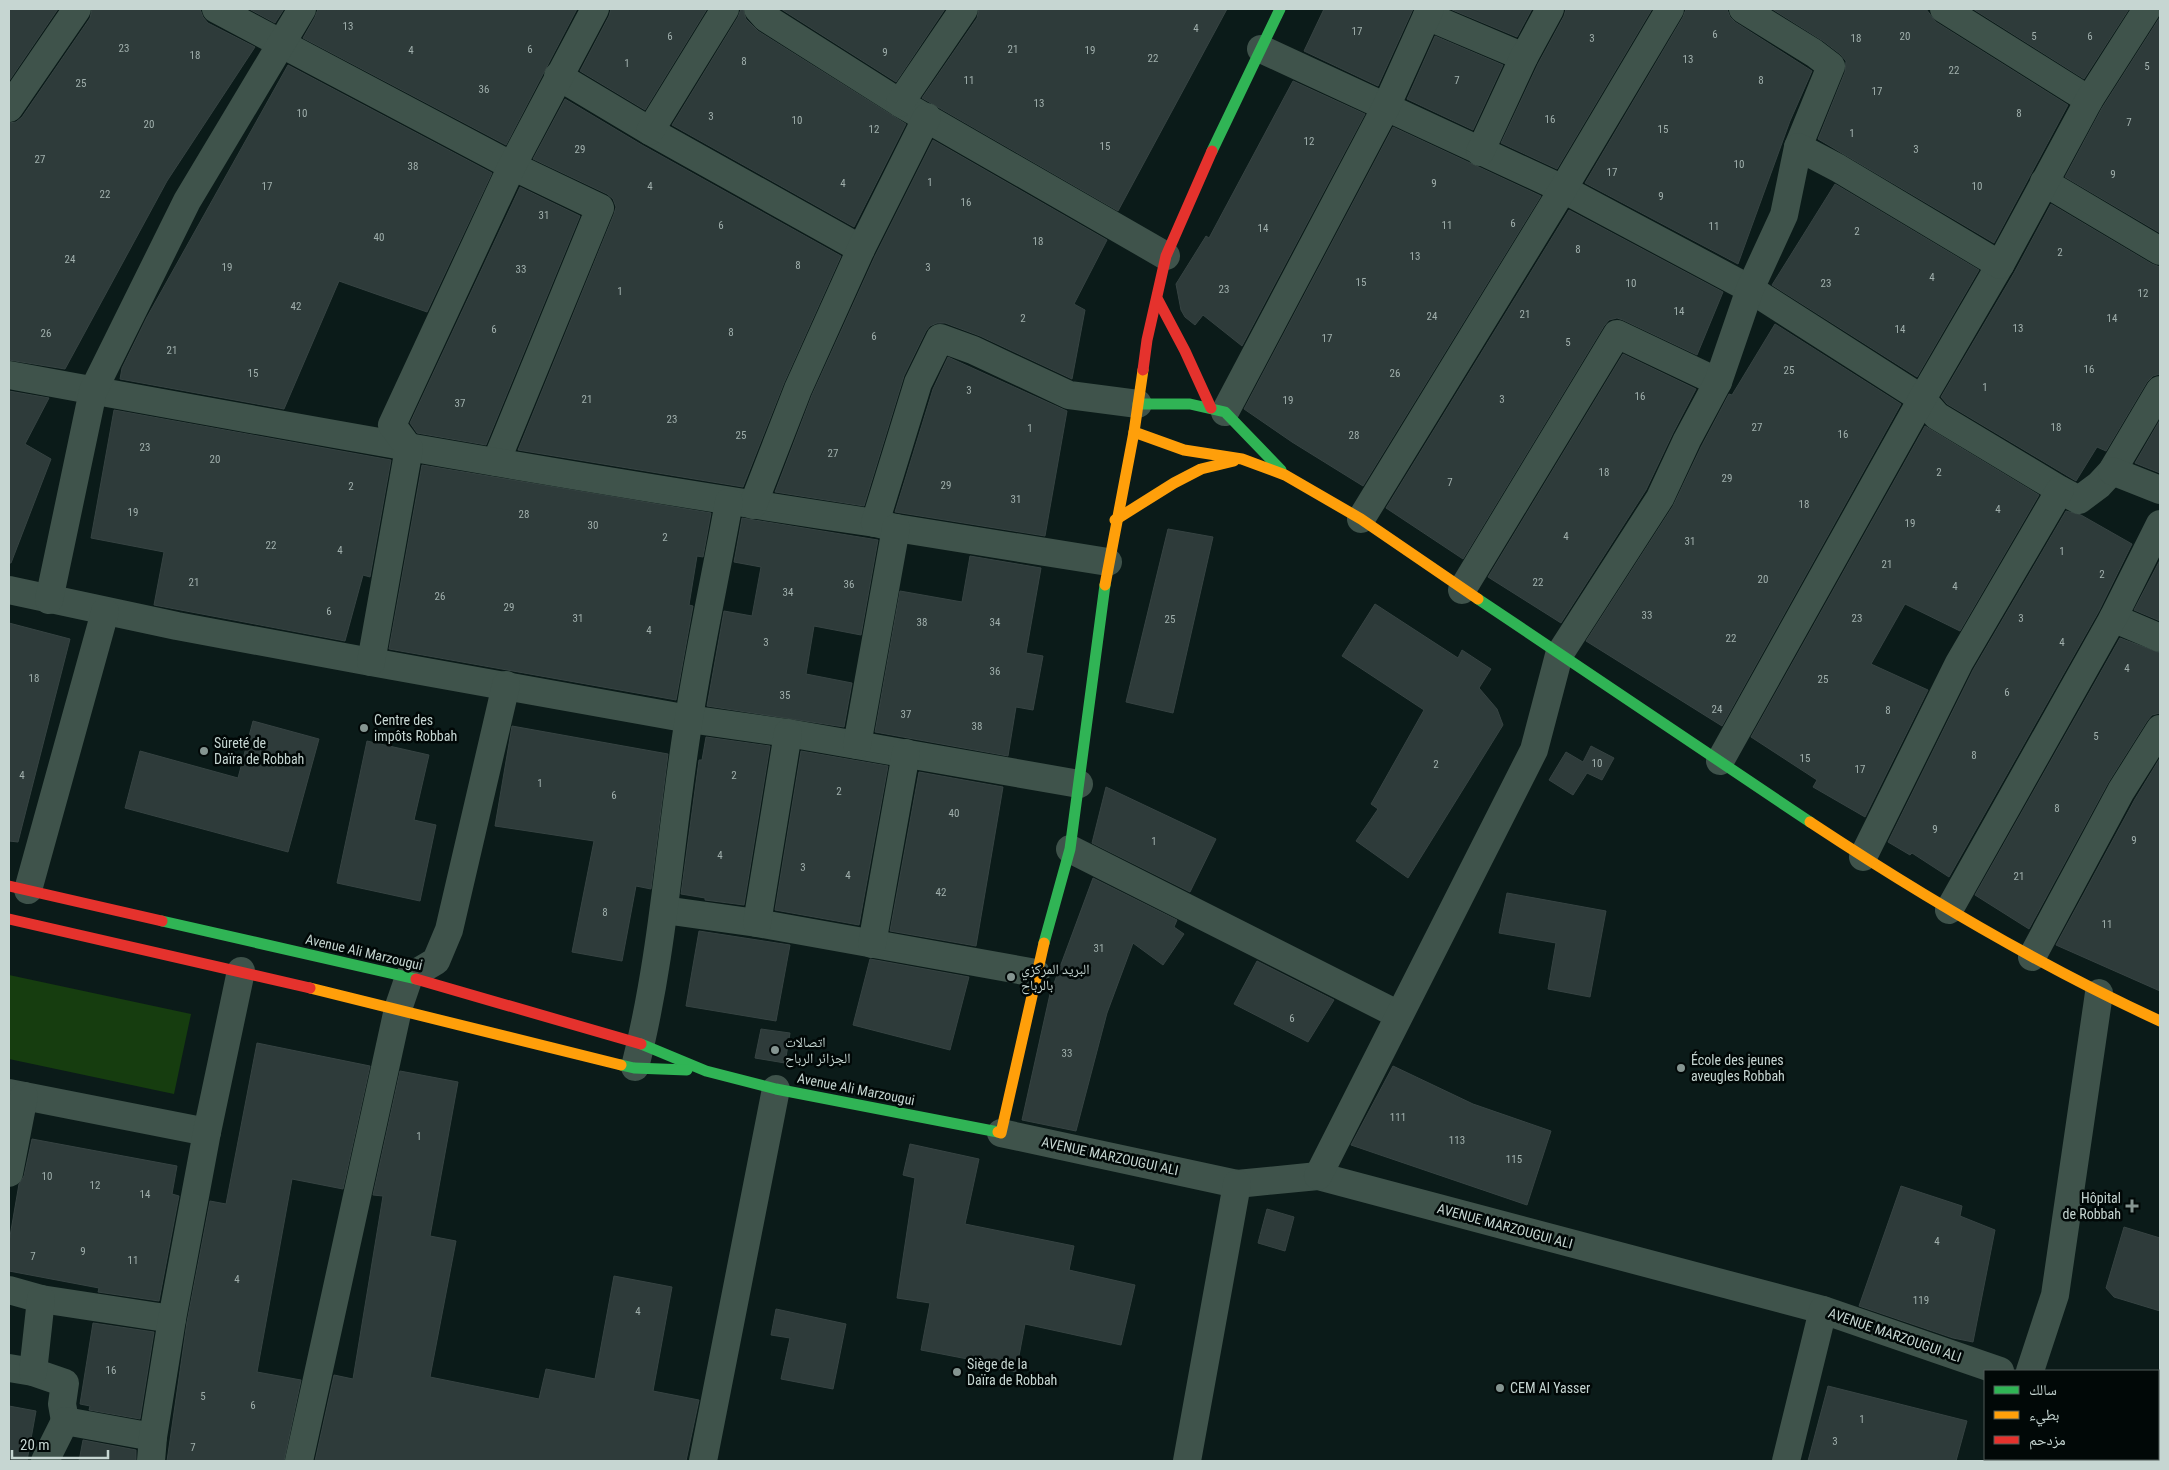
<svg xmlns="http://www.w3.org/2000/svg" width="2169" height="1470" viewBox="0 0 2169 1470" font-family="'Roboto Condensed','Noto Naskh Arabic',sans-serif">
  <rect width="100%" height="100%" fill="#0b1b19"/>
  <!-- green -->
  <path fill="#163d0f" d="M9 975 191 1014 174 1094 9 1059Z"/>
  <!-- building -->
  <g fill="#2e3b3a" stroke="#364342">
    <path d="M9 9H58L9 81Z"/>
    <path d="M92 9H200L203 17 208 23 255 47 167 181 65 369 9 360V123L16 122 22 117 90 18Z"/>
    <path d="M249 9H284L275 23Z"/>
    <path d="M318 9H577L506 145 303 38 315 17Z"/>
    <path d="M611 9H707L645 110 580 71 609 16Z"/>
    <path d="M741 9H743L746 19 758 31 906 124 854 227 672 125 738 17Z"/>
    <path d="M781 9H945L896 82Z"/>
    <path d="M979 9H1227L1118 211 922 98 977 18Z"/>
    <path d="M1324 9H1413L1378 86 1304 51Z"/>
    <path d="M1450 9H1532L1517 37Z"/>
    <path d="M1566 9H1652L1557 169 1501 143 1538 64 1564 16Z"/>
    <path d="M1686 9H1727L1730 17 1735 22 1812 71 1790 121 1738 264 1585 183 1683 17Z"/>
    <path d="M1772 9H1926L1936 22 2068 105 1994 243 1818 139 1845 72 1846 61 1840 54 1823 41Z"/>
    <path d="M1973 9H2129L2084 79Z"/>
    <path d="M2160 17V233L2065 177 2102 108Z"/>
    <path d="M1435 36 1503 65 1473 130 1407 99Z"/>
    <path d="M288 65 492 173 427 312 339 281 284 409 120 379 122 368 147 317Z"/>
    <path d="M1293 81 1365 114 1242 346 1203 315 1195 325 1185 317 1181 310 1176 284 1206 236 1209 238Z"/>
    <path d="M565 99 642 145 841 256 784 383 743 487 518 450 614 214 616 207 613 199 607 194 533 159Z"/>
    <path d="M1393 127 1541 196 1363 486 1292 442 1244 409Z"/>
    <path d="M933 140 1107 240 1074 304 1085 310 1072 379 980 336 945 323H937L930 326 926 331 904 376 864 506 775 492 812 395 875 256Z"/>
    <path d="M1835 184 1979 270 1917 377 1772 285Z"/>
    <path d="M520 187 580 216 486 445 417 433 410 423Z"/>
    <path d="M2051 204 2152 264 2160 267V374L2153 376 2147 382 2106 451 2097 447 2076 481 1947 404 1941 397 2014 273Z"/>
    <path d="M1569 210 1723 292 1697 355 1623 320 1617 318 1609 320 1604 326 1463 559 1386 508Z"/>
    <path d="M1775 324 1901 404 1722 726 1586 641 1673 506 1701 447 1729 394 1732 395Z"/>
    <path d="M1623 354 1696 389 1673 433 1646 490 1561 623 1488 577Z"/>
    <path d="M948 357 1067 411 1045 536 895 512 933 389Z"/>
    <path d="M9 391 49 398 25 444 51 459 11 563H9Z"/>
    <path d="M114 410 391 460 370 577 363 575 345 641 154 605 164 552 91 538Z"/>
    <path d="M2160 420V473L2135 463Z"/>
    <path d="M1925 426 2039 495 1960 631 1905 604 1871 664 1928 690 1865 817 1813 787 1817 780 1751 737Z"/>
    <path d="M422 465 711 513 703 557 697 556 689 605 693 606 676 700 389 649Z"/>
    <path d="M2066 511 2081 515 2132 544 2099 611 1949 877 1912 853 1910 855 1888 842 1973 670Z"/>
    <path d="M742 518 878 540 861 635 814 626 806 674 852 683 844 727 707 706 724 611 752 616 761 567 734 562Z"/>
    <path d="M1168 529 1213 537 1173 713 1126 702Z"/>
    <path d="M970 556 1041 568 1026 653 1043 656 1033 710 1016 707 1008 756 875 732 900 591 962 602Z"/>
    <path d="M2160 560V621L2134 610Z"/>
    <path d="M1375 604 1458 658 1462 650 1491 669 1479 688 1497 709 1503 725 1408 878 1356 841 1378 809 1371 804 1424 710 1342 656Z"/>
    <path d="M9 623 70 639 18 842 9 841Z"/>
    <path d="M2120 638 2160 653V713L2152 715 2147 721 2108 783 2029 929 1975 895Z"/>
    <path d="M253 721 319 739 288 852 125 808 140 751 238 778Z"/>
    <path d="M512 726 668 754 651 889 636 886 622 961 572 952 594 841 495 826Z"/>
    <path d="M706 737 770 746 744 905 705 900V898L681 894 699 760H702Z"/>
    <path d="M367 741 429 755 414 820 436 825 420 901 337 883Z"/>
    <path d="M1591 746 1614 758 1602 780 1587 773 1573 795 1549 780 1566 752 1583 762Z"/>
    <path d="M801 751 888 766 859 925 775 910Z"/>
    <path d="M2160 758V991L2056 945 2135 799Z"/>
    <path d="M919 772 1003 787 976 946 890 931Z"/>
    <path d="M1106 787 1216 839 1190 892 1092 843Z"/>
    <path d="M1093 878 1177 920 1174 927 1184 934 1163 965 1133 943 1107 1013 1076 1131 1022 1120 1050 994Z"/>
    <path d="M1507 893 1606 911 1590 997 1548 989 1556 943 1499 933Z"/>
    <path d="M699 931 790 945 776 1021 686 1006Z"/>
    <path d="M870 959 969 977 950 1050 853 1025Z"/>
    <path d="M1257 961 1334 1000 1308 1042 1234 1004Z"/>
    <path d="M761 1029 790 1033 785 1063 755 1058Z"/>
    <path d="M257 1043 370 1066 343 1189 292 1179 257 1372 301 1380 284 1461H167L187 1322 210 1201 226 1204Z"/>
    <path d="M1393 1066 1473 1104 1551 1131 1527 1205 1351 1145Z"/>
    <path d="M400 1071 458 1082 430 1236 456 1241 430 1377 539 1399 546 1369 595 1379 614 1276 672 1287 653 1391 699 1400 686 1461H315L334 1375 353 1379 383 1196 373 1195Z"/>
    <path d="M32 1139 177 1166 172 1194 179 1196 159 1301 98 1292 99 1288 9 1271V1242L19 1184 24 1176Z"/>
    <path d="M910 1144 979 1159 965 1224 1074 1246 1069 1270 1135 1285 1121 1345 1025 1324 1016 1372 978 1365V1361L921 1350 930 1303 897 1298 915 1178 903 1175Z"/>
    <path d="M1901 1186 1962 1206 1960 1216 1995 1230 1973 1342 1953 1338 1859 1306Z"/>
    <path d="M1267 1209 1294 1217 1285 1251 1258 1243Z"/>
    <path d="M2124 1227 2160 1238V1311L2114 1297 2106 1288Z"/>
    <path d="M776 1309 846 1324 833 1389 781 1379 790 1338 771 1335Z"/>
    <path d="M93 1323 154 1332 140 1419 89 1410 90 1406 80 1404Z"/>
    <path d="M1828 1386 1967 1421 1956 1461H1808Z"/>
    <path d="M9 1406 36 1411 27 1461H9Z"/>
    <path d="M83 1440 136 1450V1461H79Z"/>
  </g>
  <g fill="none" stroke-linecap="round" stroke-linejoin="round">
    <!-- street -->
    <g stroke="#3f534b" stroke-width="28">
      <path d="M216 9 512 166 600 208 496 462"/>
      <path d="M758 9 766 18 900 103 1166 256"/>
      <path d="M1743 9 1814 53 1831 66 1798 147"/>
      <path d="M1944 9 2089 100"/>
      <path d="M1427 16 1524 57"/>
      <path d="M1261 49 1563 189 1750 289 1922 399 1937 416 2060 490 2079 500 2099 485 2112 471 2160 390"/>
      <path d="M558 76 650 131 861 249"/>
      <path d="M900 103 964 9"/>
      <path d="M9 108 77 9"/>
      <path d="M650 131 725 9"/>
      <path d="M1480 152 1524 57 1550 9"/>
      <path d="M2044 182 2160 251"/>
      <path d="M9 375C297 428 585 480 875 523L896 528 1108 562"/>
      <path d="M1225 412 1386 107 1430 9"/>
      <path d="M2112 471 2160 490"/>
      <path d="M753 505 798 389 861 249 927 117"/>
      <path d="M1361 519 1563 189 1670 9"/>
      <path d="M875 523 918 383 940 338 973 350 1069 395 1138 404"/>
      <path d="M9 590 177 626 371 662 689 719 788 733 1079 784"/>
      <path d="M1462 590 1617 334 1718 382"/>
      <path d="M49 600 93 391 187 201 302 9"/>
      <path d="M2113 618 2160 638"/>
      <path d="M371 662 409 448 392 425 512 166 595 9"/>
      <path d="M857 745 896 528"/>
      <path d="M1720 761 1922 399 2000 265"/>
      <path d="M1070 849 1399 1015"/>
      <path d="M1863 857 1959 663 2060 490"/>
      <path d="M28 890 105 612"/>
      <path d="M664 910 757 923 1036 973"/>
      <path d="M1949 910 2113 618 2160 524"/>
      <path d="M757 923 788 733"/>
      <path d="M872 944 906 753"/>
      <path d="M2032 957 2121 791 2160 729"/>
      <path d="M635 1067C664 953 670 834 689 718 700 646 716 574 729 502"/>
      <path d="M9 1093 207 1132"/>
      <path d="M1001 1133 1237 1184 1318 1176 1823 1310 2000 1371"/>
      <path d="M9 1173 24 1096"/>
      <path d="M1318 1176 1534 750 1559 655 1660 498 1687 440 1718 382 1750 289 1784 215 1798 147 1838 168 2000 265 2089 100 2147 9"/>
      <path d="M9 1290 41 1299 172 1319"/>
      <path d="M9 1368 33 1372 65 1383 62 1404 65 1421"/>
      <path d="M2030 1371 2055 1295 2099 993"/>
      <path d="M33 1372 41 1299"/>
      <path d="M2158 1400 2160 1401"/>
      <path d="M45 1461 65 1421 153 1437"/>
      <path d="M151 1461 153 1437 172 1319 207 1132 241 971"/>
      <path d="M299 1461 398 1009 409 977 436 961 449 930 506 685"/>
      <path d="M703 1461 776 1089"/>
      <path d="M1187 1461 1237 1184"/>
      <path d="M1786 1461 1823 1310"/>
      <path d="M2009 1461V1459"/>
    </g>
    <!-- fast -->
    <g stroke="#30b455" stroke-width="11">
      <path d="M1212 151 1280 9"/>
      <path d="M1138 404H1190L1225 412 1281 470"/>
      <path d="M1478 599 1810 822"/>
      <path d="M162 921 416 979"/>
      <path d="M1044 943 1070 849 1105 585"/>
      <path d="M641 1044 706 1071 776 1089 998 1132"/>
      <path d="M621 1065 634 1068 687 1070"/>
    </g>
    <!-- slow -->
    <g stroke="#ff9f0a" stroke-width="11">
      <path d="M1134 432 1184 450 1242 459 1285 475 1361 519 1478 599"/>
      <path d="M1115 520 1174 483 1201 469 1234 461"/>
      <path d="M1105 585 1134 432 1143 370"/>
      <path d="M1810 822C1922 896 2038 965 2160 1021"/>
      <path d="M310 988 621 1065"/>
      <path d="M998 1132 1001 1133 1044 943"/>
    </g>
    <!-- jam -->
    <g stroke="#e5322d" stroke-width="11">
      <path d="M1158 300 1185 351 1211 408"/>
      <path d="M1143 370 1147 340 1166 256 1212 151"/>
      <path d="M9 886 162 921"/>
      <path d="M9 919 310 988"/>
      <path d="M416 979 641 1044"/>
    </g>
  </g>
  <!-- markers -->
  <g fill="#859591" stroke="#010807" stroke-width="2">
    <circle cx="364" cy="728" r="5"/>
    <circle cx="204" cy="751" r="5"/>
    <circle cx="1011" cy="977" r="5"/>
    <circle cx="775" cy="1050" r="5"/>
    <circle cx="1681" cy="1068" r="5"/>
    <path d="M2129.5 1198.5h5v5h5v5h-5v5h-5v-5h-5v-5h5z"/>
    <circle cx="957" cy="1372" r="5"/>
    <circle cx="1500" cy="1388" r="5"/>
  </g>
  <g text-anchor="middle" stroke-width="5" stroke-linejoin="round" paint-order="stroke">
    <!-- number labels -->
    <g font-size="11" fill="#a0afac">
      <text x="348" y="30">13</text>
      <text x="1196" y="32">4</text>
      <text x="1357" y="35">17</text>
      <text x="1715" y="38">6</text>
      <text x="670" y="40">6</text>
      <text x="1905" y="40">20</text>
      <text x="2034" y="40">5</text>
      <text x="2090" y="40">6</text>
      <text x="1592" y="42">3</text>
      <text x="1856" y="42">18</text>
      <text x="124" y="52">23</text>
      <text x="530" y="53">6</text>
      <text x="1013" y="53">21</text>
      <text x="411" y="54">4</text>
      <text x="1090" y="54">19</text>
      <text x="885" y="56">9</text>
      <text x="195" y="59">18</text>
      <text x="1153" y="62">22</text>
      <text x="1688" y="63">13</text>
      <text x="744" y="65">8</text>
      <text x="627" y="67">1</text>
      <text x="2147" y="70">5</text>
      <text x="1954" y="74">22</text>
      <text x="969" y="84">11</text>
      <text x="1457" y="84">7</text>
      <text x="1761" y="84">8</text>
      <text x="81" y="87">25</text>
      <text x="484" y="93">36</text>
      <text x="1877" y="95">17</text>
      <text x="1039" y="107">13</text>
      <text x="302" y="117">10</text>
      <text x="2019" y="117">8</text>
      <text x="711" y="120">3</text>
      <text x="1550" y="123">16</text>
      <text x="797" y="124">10</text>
      <text x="2129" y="126">7</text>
      <text x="149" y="128">20</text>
      <text x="874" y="133">12</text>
      <text x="1663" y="133">15</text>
      <text x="1852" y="137">1</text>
      <text x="1309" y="145">12</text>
      <text x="1105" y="150">15</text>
      <text x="580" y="153">29</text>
      <text x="1916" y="153">3</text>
      <text x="40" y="163">27</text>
      <text x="1739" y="168">10</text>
      <text x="413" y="170">38</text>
      <text x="1612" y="176">17</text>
      <text x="2113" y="178">9</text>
      <text x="930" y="186">1</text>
      <text x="843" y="187">4</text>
      <text x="1434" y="187">9</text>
      <text x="267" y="190">17</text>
      <text x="650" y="190">4</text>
      <text x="1977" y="190">10</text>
      <text x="105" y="198">22</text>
      <text x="1661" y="200">9</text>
      <text x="966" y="206">16</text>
      <text x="544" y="219">31</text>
      <text x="1513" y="227">6</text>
      <text x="721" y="229">6</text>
      <text x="1447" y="229">11</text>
      <text x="1714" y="230">11</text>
      <text x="1263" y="232">14</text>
      <text x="1857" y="235">2</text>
      <text x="379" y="241">40</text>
      <text x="1038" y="245">18</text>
      <text x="1578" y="253">8</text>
      <text x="2060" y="256">2</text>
      <text x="1415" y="260">13</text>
      <text x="70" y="263">24</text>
      <text x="798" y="269">8</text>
      <text x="227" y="271">19</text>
      <text x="928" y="271">3</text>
      <text x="521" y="273">33</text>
      <text x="1932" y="281">4</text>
      <text x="1361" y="286">15</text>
      <text x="1631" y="287">10</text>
      <text x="1826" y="287">23</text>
      <text x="1224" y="293">23</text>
      <text x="620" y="295">1</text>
      <text x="2143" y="297">12</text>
      <text x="296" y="310">42</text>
      <text x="1679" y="315">14</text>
      <text x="1525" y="318">21</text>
      <text x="1432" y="320">24</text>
      <text x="1023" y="322">2</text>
      <text x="2112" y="322">14</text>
      <text x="2018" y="332">13</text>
      <text x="494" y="333">6</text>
      <text x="1900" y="333">14</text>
      <text x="731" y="336">8</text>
      <text x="46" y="337">26</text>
      <text x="874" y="340">6</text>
      <text x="1327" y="342">17</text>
      <text x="1568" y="346">5</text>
      <text x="172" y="354">21</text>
      <text x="2089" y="373">16</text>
      <text x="1789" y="374">25</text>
      <text x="253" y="377">15</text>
      <text x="1395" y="377">26</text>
      <text x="1985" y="391">1</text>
      <text x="969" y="394">3</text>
      <text x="1640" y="400">16</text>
      <text x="587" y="403">21</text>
      <text x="1502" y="403">3</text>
      <text x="1288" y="404">19</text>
      <text x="460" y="407">37</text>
      <text x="672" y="423">23</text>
      <text x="1757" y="431">27</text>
      <text x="2056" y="431">18</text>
      <text x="1030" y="432">1</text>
      <text x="1843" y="438">16</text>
      <text x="741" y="439">25</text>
      <text x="1354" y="439">28</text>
      <text x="145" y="451">23</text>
      <text x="833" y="457">27</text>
      <text x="215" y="463">20</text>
      <text x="1604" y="476">18</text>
      <text x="1939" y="476">2</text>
      <text x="1727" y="482">29</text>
      <text x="1450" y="486">7</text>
      <text x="946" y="489">29</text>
      <text x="351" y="490">2</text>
      <text x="1016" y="503">31</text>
      <text x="1804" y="508">18</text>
      <text x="1998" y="513">4</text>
      <text x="133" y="516">19</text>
      <text x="524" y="518">28</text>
      <text x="1910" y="527">19</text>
      <text x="593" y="529">30</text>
      <text x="1566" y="540">4</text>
      <text x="665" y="541">2</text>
      <text x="1690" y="545">31</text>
      <text x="271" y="549">22</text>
      <text x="340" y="554">4</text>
      <text x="2062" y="555">1</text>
      <text x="1887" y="568">21</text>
      <text x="2102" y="578">2</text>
      <text x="1763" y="583">20</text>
      <text x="194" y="586">21</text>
      <text x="1538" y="586">22</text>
      <text x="849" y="588">36</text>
      <text x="1955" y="590">4</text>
      <text x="788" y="596">34</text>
      <text x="440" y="600">26</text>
      <text x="509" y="611">29</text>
      <text x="329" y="615">6</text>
      <text x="1647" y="619">33</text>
      <text x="578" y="622">31</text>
      <text x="1857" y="622">23</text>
      <text x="2021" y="622">3</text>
      <text x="1170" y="623">25</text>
      <text x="922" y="626">38</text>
      <text x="995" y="626">34</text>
      <text x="649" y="634">4</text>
      <text x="1731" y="642">22</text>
      <text x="766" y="646">3</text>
      <text x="2062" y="646">4</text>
      <text x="2127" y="672">4</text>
      <text x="995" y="675">36</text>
      <text x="34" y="682">18</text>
      <text x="1823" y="683">25</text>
      <text x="2007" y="696">6</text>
      <text x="785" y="699">35</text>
      <text x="1717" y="713">24</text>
      <text x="1888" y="714">8</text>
      <text x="906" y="718">37</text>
      <text x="977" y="730">38</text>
      <text x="2096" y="740">5</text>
      <text x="1974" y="759">8</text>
      <text x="1805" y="762">15</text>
      <text x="1597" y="767">10</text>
      <text x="1436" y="768">2</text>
      <text x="1860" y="773">17</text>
      <text x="22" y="779">4</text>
      <text x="734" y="779">2</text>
      <text x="540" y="787">1</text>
      <text x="839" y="795">2</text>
      <text x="614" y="799">6</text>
      <text x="2057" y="812">8</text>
      <text x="954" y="817">40</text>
      <text x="1935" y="833">9</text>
      <text x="2134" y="844">9</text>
      <text x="1154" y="845">1</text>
      <text x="720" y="859">4</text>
      <text x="803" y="871">3</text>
      <text x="848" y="879">4</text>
      <text x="2019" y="880">21</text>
      <text x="941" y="896">42</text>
      <text x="605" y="916">8</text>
      <text x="2107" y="928">11</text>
      <text x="1099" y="952">31</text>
      <text x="1292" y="1022">6</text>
      <text x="1067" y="1057">33</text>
      <text x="1398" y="1121">111</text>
      <text x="419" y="1140">1</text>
      <text x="1457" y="1144">113</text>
      <text x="1514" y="1163">115</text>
      <text x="47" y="1180">10</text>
      <text x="95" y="1189">12</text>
      <text x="145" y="1198">14</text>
      <text x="1937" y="1245">4</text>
      <text x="83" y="1255">9</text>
      <text x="33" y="1260">7</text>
      <text x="133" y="1264">11</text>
      <text x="237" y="1283">4</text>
      <text x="1921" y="1304">119</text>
      <text x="638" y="1315">4</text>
      <text x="111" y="1374">16</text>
      <text x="203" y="1400">5</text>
      <text x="253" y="1409">6</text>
      <text x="1862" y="1423">1</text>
      <text x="1835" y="1445">3</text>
      <text x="193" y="1451">7</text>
    </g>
    <!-- poi labels -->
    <g font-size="14" fill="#c6d6d2" stroke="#010807" text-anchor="start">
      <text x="374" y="725">Centre des<tspan x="374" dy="16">impôts Robbah</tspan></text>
      <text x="214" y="748">Sûreté de<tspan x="214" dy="16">Daïra de Robbah</tspan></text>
      <text x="1021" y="974">البريد المركزي<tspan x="1021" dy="16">بالرباح</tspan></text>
      <text x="785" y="1047">اتصالات<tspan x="785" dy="16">الجزائر الرباح</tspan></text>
      <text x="1691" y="1065">École des jeunes<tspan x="1691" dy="16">aveugles Robbah</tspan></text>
      <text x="2121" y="1203" text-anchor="end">Hôpital<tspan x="2121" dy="16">de Robbah</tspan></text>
      <text x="967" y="1369">Siège de la<tspan x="967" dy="16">Daïra de Robbah</tspan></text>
      <text x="1510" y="1393">CEM Al Yasser</text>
    </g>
    <!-- street labels -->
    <g font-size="14" fill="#c6d6d2" stroke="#010807">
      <text transform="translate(364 952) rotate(13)" y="5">Avenue Ali Marzougui</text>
      <text transform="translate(856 1089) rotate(11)" y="5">Avenue Ali Marzougui</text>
      <text transform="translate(1110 1156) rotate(12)" y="5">AVENUE MARZOUGUI ALI</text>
      <text transform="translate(1505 1226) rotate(15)" y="5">AVENUE MARZOUGUI ALI</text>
      <text transform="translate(1895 1335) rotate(19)" y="5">AVENUE MARZOUGUI ALI</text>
    </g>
  </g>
  <!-- border -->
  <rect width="2169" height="1470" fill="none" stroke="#c6d6d2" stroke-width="20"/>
  <!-- legend -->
  <rect x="1984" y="1370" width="175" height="90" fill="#010807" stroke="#505a58"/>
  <rect x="1994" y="1386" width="25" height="8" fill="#30b455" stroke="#505a58"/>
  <text x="2029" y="1395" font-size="15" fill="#c6d6d2">سالك</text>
  <rect x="1994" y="1411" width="25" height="8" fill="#ff9f0a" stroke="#505a58"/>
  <text x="2029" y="1420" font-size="15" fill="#c6d6d2">بطيء</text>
  <rect x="1994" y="1436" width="25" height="8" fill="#e5322d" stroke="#505a58"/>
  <text x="2029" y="1445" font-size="15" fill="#c6d6d2">مزدحم</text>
  <!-- scale -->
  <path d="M12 1450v8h96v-8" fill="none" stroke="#c6d6d2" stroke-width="2.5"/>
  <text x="20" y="1450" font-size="15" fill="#c6d6d2" stroke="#010807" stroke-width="4" paint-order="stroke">20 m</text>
</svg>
